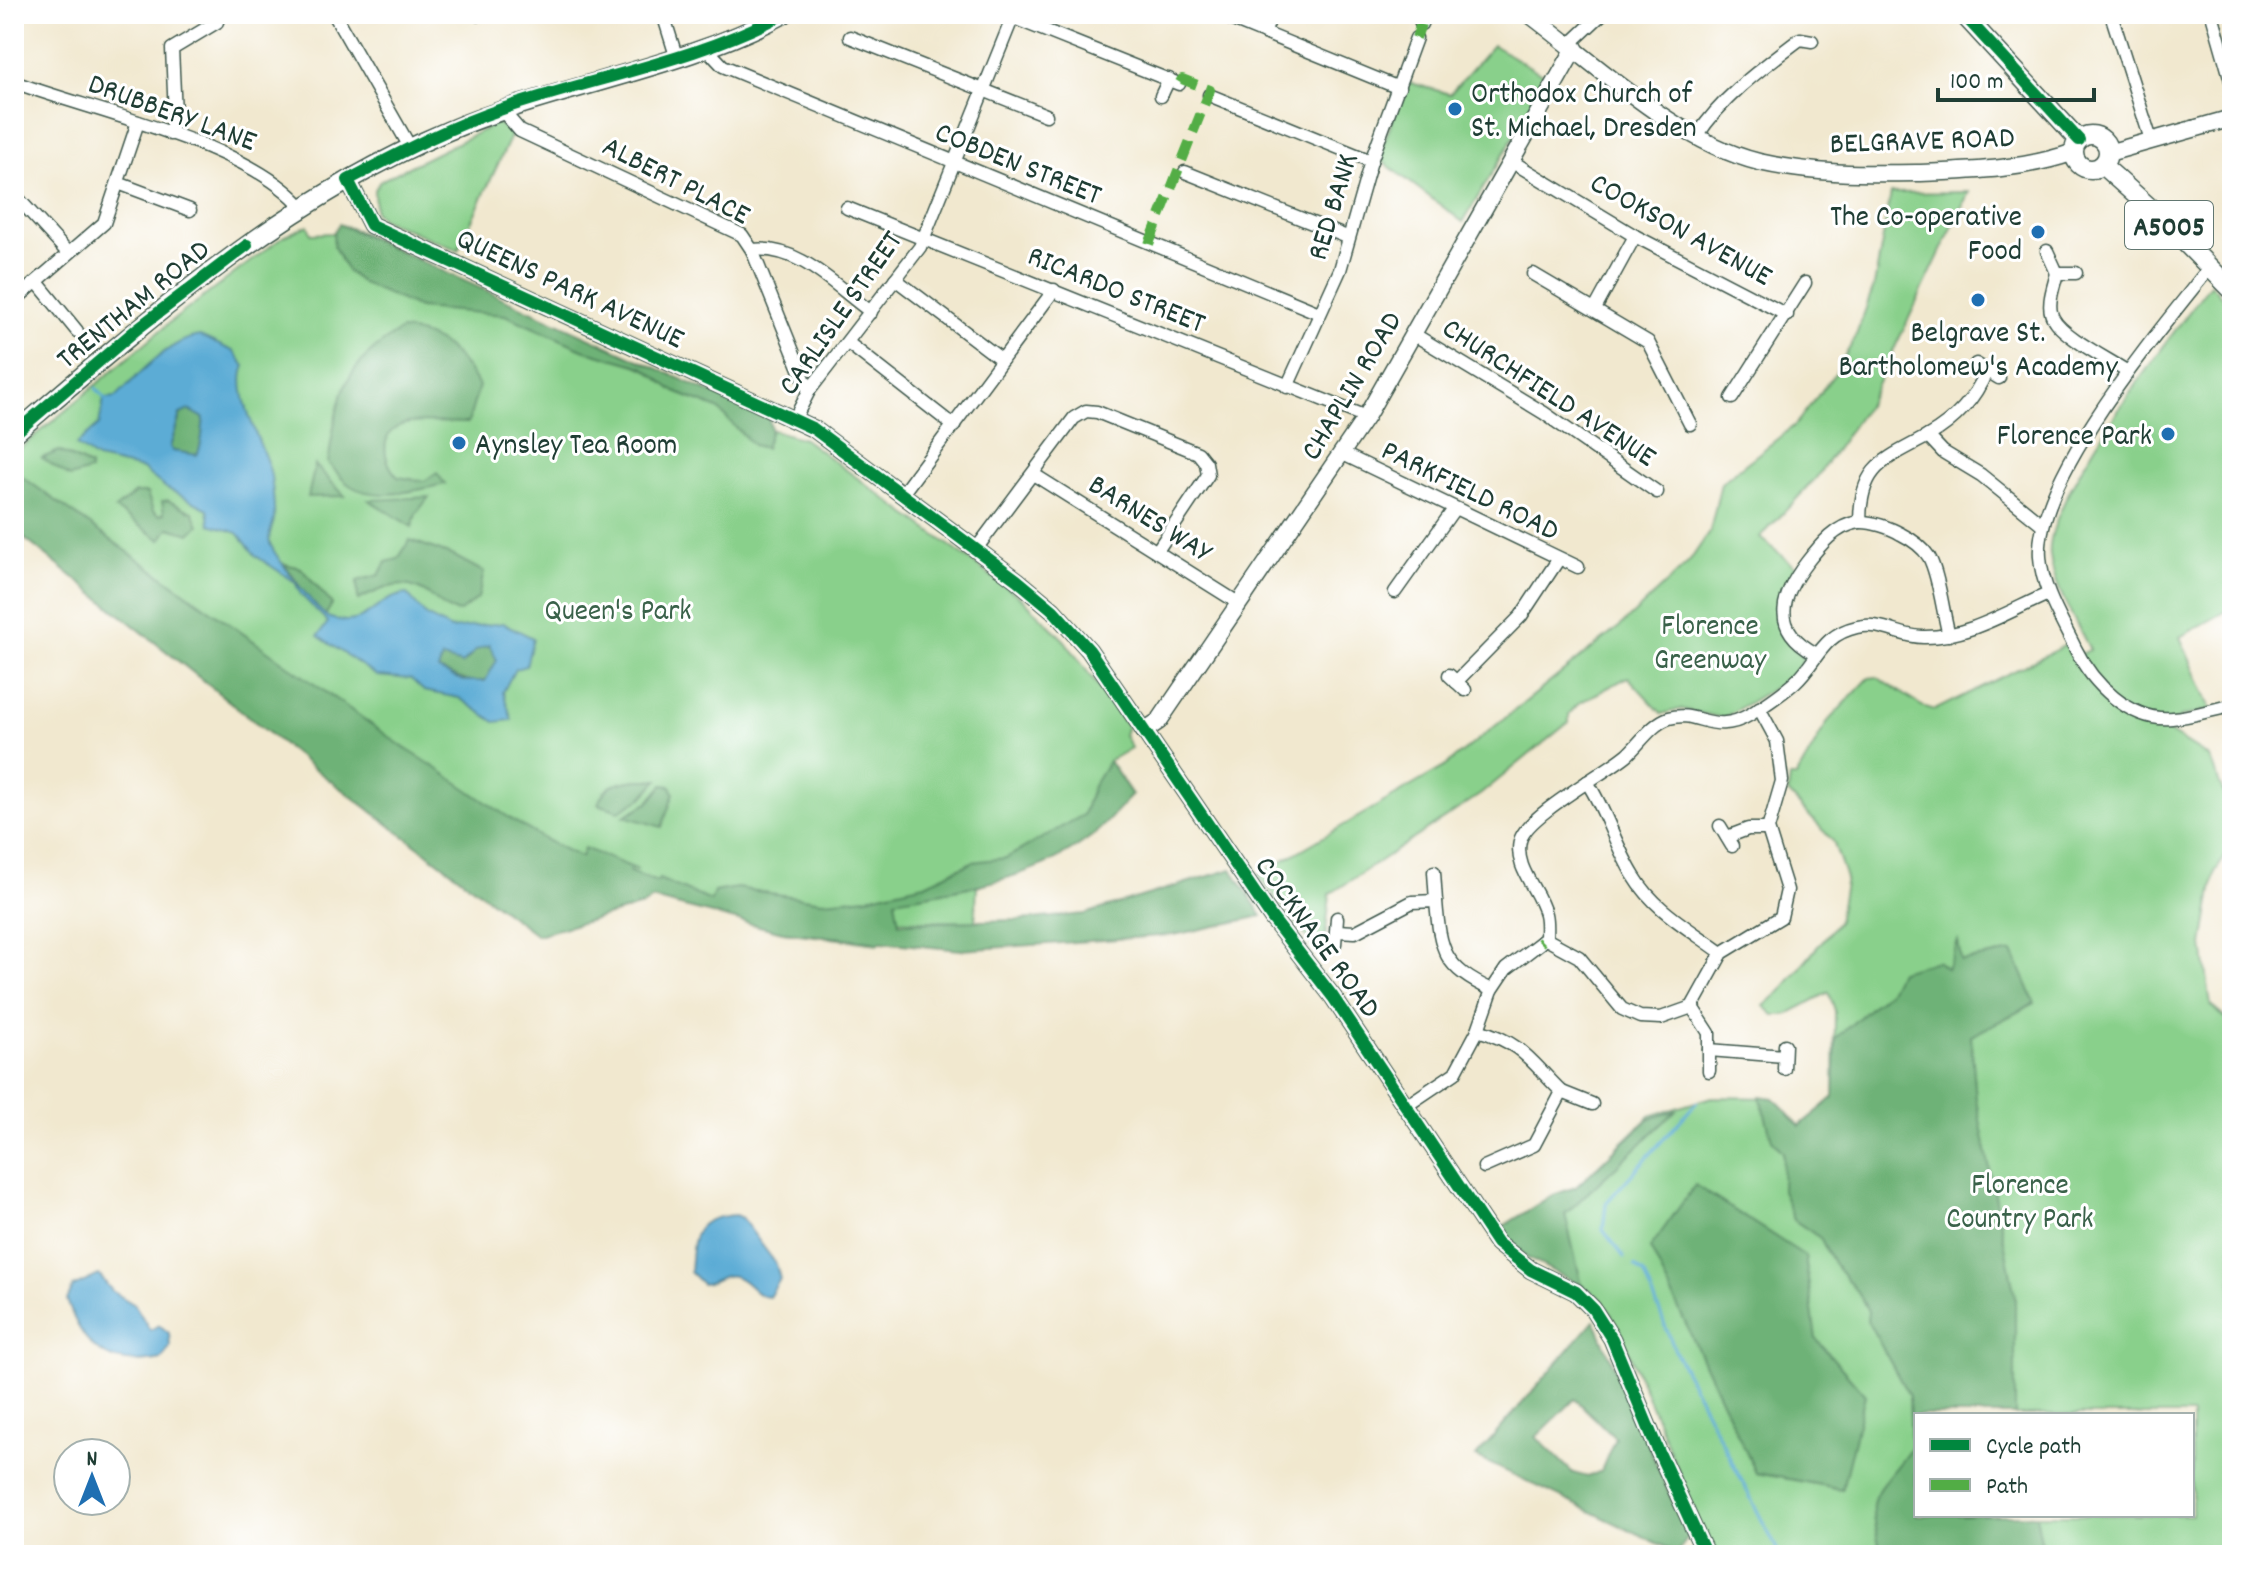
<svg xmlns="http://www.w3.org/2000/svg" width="2246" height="1569" viewBox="0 0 2246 1569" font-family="Dekko,sans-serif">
  <rect width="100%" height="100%" fill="#fff"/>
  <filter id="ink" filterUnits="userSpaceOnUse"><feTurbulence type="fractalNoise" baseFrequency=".0125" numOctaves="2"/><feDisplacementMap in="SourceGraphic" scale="16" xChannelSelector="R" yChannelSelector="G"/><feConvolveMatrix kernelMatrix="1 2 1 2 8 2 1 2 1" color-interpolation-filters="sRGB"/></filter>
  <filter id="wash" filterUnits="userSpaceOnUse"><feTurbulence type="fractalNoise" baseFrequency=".006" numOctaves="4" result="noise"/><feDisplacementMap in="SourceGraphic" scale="32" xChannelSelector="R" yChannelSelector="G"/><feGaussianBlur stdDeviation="1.8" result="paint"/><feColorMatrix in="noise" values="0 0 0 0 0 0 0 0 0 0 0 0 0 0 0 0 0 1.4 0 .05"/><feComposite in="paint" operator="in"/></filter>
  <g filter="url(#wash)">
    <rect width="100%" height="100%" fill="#f1e8cf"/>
    <!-- green -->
    <g fill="#89d08b" stroke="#548660" stroke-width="2" fill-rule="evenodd">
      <path d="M1493 45 1549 78 1463 222 1378 158 1407 82 1450 94Z"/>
      <path d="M497 123 512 134 458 250 382 219 375 212 374 191 380 181Z"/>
      <path d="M1969 192 1868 404 1816 478 1760 538 1796 567C1775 599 1773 632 1804 659L1795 675 1723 718 1681 709 1662 714 1628 677 1579 703 1569 714V722L1481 794 1330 894 1323 958 1258 875 1444 767 1624 623 1689 562 1710 531 1721 483 1795 425 1836 372 1855 338 1874 286 1891 193Z"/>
      <path d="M308 225 311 234 333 233 341 225 358 231 769 429 804 439 1024 600 1065 641 1127 726 1124 735 1131 748 1109 761 1132 795 1092 836 1045 864 977 886 975 922 880 920 899 923 878 944 783 932 653 899 642 906 537 935 308 764 14 530V454L169 323 284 236Z"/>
      <path d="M2210 284 2232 306V608L2180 637 2211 709 2181 717 2163 728 2209 757 2232 815 2230 850 2215 872 2203 945 2211 1006 2232 1024V1555H1709L1680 1475 1618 1326 1601 1298 1499 1229 1551 1196 1576 1187 1650 1116 1712 1097 1774 1098 1799 1126 1834 1098 1835 1011 1829 992 1786 1015H1774L1764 1006 1781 991 1838 922 1846 878 1833 841 1788 793 1790 777H1796L1829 720 1869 678 1877 677 1922 706 1935 710 2066 645 2081 654 2090 650C2076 621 2053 587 2050 555 2043 500 2174 332 2210 284ZM1916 1415H2192V1515H1916Z"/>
    </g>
    <!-- forest -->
    <g fill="#6eb277" stroke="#467856" stroke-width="2" fill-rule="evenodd">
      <path d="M339 224 769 419 771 430 765 448 753 445 718 409 675 392 643 367 587 351 505 315 419 308 362 283 347 271 334 247 333 233Z"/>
      <path d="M401 330C440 334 458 353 479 386L468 423C450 423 428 421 410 423 379 427 380 459 398 477L424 481 437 473 445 484C417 490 377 502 351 486 342 481 335 470 328 463 339 395 339 369 401 330Z"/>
      <path d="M189 409 204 418C202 429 203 445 197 455L173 451 170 447 181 414Z"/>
      <path d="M59 451 90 466V471L70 477 42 458Z"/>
      <path d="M315 465 345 496 308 497Z"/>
      <path d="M14 471 406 749C465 784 517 830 581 857L584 848 638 870 631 868 630 872 657 882 659 879 711 901 714 892 737 888 823 901 867 897 925 884 972 862 1006 858 1083 815 1093 786 1109 761 1132 795C1119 808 1107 824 1093 835 1038 880 962 889 895 900L899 923 1020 920 1085 914 1232 869 1262 916 1174 935 961 950 783 932 653 899 642 906 537 935 308 764 14 530Z"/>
      <path d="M135 493H147L153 511 159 515 164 513 162 502 167 500 193 512 199 525 190 534 169 528 161 540 115 509Z"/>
      <path d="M429 497 416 514 412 527 369 500Z"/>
      <path d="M410 540 454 556 484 572 478 598 460 612C448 612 443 606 433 598 407 576 387 586 358 600L357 581 379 575 386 562 398 559Z"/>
      <path d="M285 564 301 568 332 604 325 616 310 602Z"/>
      <path d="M489 645 498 659C487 698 464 678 438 670L442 658 465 662 476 650Z"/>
      <path d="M637 780H658L642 798 619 811 598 804C605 784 617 783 637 780Z"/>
      <path d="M663 785 671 786 674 793 662 827 624 816 648 803Z"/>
      <path d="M1958 941 1961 961 2013 952 2035 1003 1971 1036 1976 1100 2015 1296V1415H1916V1515H2036L2044 1555H1882C1862 1488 1875 1499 1911 1448L1909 1396 1867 1320 1868 1311 1859 1294 1833 1263 1820 1238 1794 1220 1782 1190 1783 1152 1772 1140 1760 1096 1774 1098 1800 1126 1834 1097 1836 1038 1889 991 1899 971 1937 961 1947 969Z"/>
      <path d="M1677 1110 1565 1214 1582 1286 1527 1258 1499 1229 1551 1196 1576 1187 1649 1119Z"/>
      <path d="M1695 1185 1805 1256 1816 1339 1865 1395 1842 1489 1756 1473 1650 1248Z"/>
      <path d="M1594 1320 1688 1537 1678 1553 1476 1457ZM1575 1399 1615 1438 1601 1471 1588 1477 1573 1473 1536 1437Z"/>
    </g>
    <!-- water -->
    <g fill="#5bacd5" stroke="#3d7484" stroke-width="2" fill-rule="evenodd">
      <path d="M200 336 233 351 245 366C233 392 262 444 270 471 272 479 275 511 274 519 273 528 267 534 270 543 274 555 319 614 330 618 369 631 372 598 407 594L426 616 451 629 503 623 533 638 526 666 515 669 503 692 512 720 495 722 459 698 424 691 411 679 377 676 318 636 328 622 301 595 295 582 256 556 238 533 210 524 208 509 166 488 142 469 97 459 76 445 99 425 104 398 116 397C137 376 170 339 200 336ZM189 410 204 418C202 429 203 445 197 455L173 451 170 447 180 414ZM489 645 497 660 485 681H463L438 670 442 658 462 664 476 650Z"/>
      <path d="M735 1215 742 1218 776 1264 780 1279 769 1297C754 1297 749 1280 734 1276 722 1273 713 1284 702 1284L690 1272C693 1232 692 1219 735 1215Z"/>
      <path d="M99 1275 112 1291 135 1305 150 1330 159 1325 169 1333 170 1347 162 1359C109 1370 83 1349 67 1300L73 1287Z"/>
    </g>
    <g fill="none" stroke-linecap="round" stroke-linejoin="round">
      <!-- stream -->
      <g stroke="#5bacd5" stroke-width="3">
        <path d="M96 388 105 399"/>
        <path d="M1624 1257 1603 1230 1606 1203 1697 1102"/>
        <path d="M1635 1266 1645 1275 1676 1353 1780 1555"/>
      </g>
    </g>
  </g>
  <g filter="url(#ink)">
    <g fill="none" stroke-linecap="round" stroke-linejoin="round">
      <!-- street casing -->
      <g stroke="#3e574b" stroke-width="15">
        <g id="street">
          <path d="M334 14 410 147"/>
          <path d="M663 14 677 59"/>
          <path d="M1004 14 1179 84"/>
          <path d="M1218 14 1399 88"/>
          <path d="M2111 14 2151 140"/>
          <path d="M2212 14 2232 84"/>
          <path d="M478 15 483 14"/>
          <path d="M1421 24 1424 14"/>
          <path d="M1264 33 1272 14"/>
          <path d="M850 37 1046 115"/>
          <path d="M1569 45 1602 14"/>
          <path d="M706 48 723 66 1319 313"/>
          <path d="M14 82C94 112 248 143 302 207"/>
          <path d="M1209 95 1371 161"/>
          <path d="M1161 96 1169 79"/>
          <path d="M501 109 520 131 742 235 752 250 809 391"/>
          <path d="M170 134 175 114 172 49 217 22 219 14"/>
          <path d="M1697 136C1723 96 1762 68 1800 39L1812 41"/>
          <path d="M1511 161 1635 236 1787 315"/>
          <path d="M1185 172 1347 237"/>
          <path d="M118 183 190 210"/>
          <path d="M14 194 68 253"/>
          <path d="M847 208 1366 417"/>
          <path d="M752 250C798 244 835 286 871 312"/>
          <path d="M2047 251 2057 273"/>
          <path d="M2210 267C2161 329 2034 478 2040 557 2042 589 2061 619 2075 648 2092 683 2130 722 2172 718 2192 717 2212 709 2232 706"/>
          <path d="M2076 273H2057C2054 286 2046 305 2053 318 2062 336 2108 359 2126 371"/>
          <path d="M1533 274 1648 342 1690 424"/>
          <path d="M895 279 1002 360"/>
          <path d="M37 282 77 331"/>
          <path d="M14 301 104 223 138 122"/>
          <path d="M1595 309 1635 236"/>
          <path d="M1415 335 1544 413 1657 492"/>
          <path d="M848 343 954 426"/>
          <path d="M1976 364 1999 378"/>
          <path d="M1287 387 1340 270 1371 161 1416 38"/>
          <path d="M1732 398 1805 283"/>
          <path d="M795 418 809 391 920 247 1014 14"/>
          <path d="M1928 436 1943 452 1981 475 2043 525"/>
          <path d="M1343 454 1578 567"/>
          <path d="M1033 474 1240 604"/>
          <path d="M902 494 1054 290"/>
          <path d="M1860 522C1860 465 1885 460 1928 436 1954 421 1975 399 1986 372"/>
          <path d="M976 549 1074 418 1086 411 1097 412 1198 453 1206 463 1208 475 1157 551"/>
          <path d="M1395 592 1454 509"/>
          <path d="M1815 653C1770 629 1781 596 1807 562 1821 544 1835 526 1859 522 1871 521 1891 528 1901 534 1911 539 1922 546 1929 557 1939 575 1943 614 1949 635"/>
          <path d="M1449 675 1465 690"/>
          <path d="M1456 682 1521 616 1558 560"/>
          <path d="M1587 782C1607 812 1615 846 1634 876 1655 911 1690 929 1722 953"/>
          <path d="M1720 826 1732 846"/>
          <path d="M1727 837 1748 829H1768"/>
          <path d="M1434 872 1436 901"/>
          <path d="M1337 931 1355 932 1412 902 1436 901C1440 951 1444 968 1492 990"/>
          <path d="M1546 939 1579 957 1622 1009 1640 1017 1661 1018 1692 1007 1722 953 1781 917 1787 890 1768 829 1782 781 1777 741 1759 708"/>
          <path d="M1542 941 1546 939C1546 931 1547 922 1545 914 1539 889 1514 869 1520 841 1526 815 1606 773 1628 754 1640 743 1653 723 1669 718 1698 709 1713 737 1751 714 1765 705 1783 693 1795 682 1818 661 1821 635 1857 627 1881 621 1900 637 1923 637 1967 638 2009 611 2048 594"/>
          <path d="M1335 944 1337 918"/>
          <path d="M1692 1007 1709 1033V1071"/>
          <path d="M1478 1030C1524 1044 1530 1061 1562 1092L1534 1145 1484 1167"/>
          <path d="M1709 1050 1784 1056"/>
          <path d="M1784 1069 1785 1045"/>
          <path d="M1562 1092 1592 1104"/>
          <path d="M1406 1106 1455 1073 1478 1030 1492 990 1506 969 1540 943"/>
        </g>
      </g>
      <!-- secondary casing -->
      <g stroke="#3e574b" stroke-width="19">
        <g id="secondary">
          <path d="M1529 14C1596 64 1677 142 1759 162 1812 174 1863 174 1917 173 1969 171 2024 170 2074 152"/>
          <path d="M2108 153 2232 118"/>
          <path d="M348 180 371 225 814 429 1017 580 1053 610 1089 650 1272 918 1333 997 1497 1243 1531 1270 1576 1292 1593 1309 1612 1339 1657 1448 1706 1555"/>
          <path d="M1144 731 1159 721 1366 417 1575 48"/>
        </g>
      </g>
      <!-- primary casing -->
      <g stroke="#3e574b" stroke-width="21">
        <g id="primary">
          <path d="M1963 14 2079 140"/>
          <circle cx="2091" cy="152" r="17"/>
          <path d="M2102 165 2158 215 2232 290"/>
          <path d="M14 434C149 319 283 200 448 131 557 85 679 70 784 14"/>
        </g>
      </g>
      <!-- street -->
      <use href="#street" stroke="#fff" stroke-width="12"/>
      <!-- secondary -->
      <use href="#secondary" stroke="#fff" stroke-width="16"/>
      <!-- primary -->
      <use href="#primary" stroke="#fff" stroke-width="18"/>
      <!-- quiet -->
      <g stroke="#52ad45" stroke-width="10" stroke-dasharray="20 10" stroke-linecap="butt">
        <path d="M1416 38 1421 24"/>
        <path d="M1149 244 1210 90 1182 79 1179 84"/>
        <path d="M1540 943 1542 941"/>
      </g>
      <!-- cycleway casing -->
      <g stroke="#fff" stroke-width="17">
        <g id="cycleway">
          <path d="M784 14C695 61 596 77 502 109 448 127 398 154 348 180L371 225 814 429 1017 580 1053 610 1089 650 1272 918 1333 997 1497 1243 1531 1270 1576 1292 1593 1309 1612 1339 1657 1448 1706 1555"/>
          <path d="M1963 14 2079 140"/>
          <path d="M14 434 137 329 247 245"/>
        </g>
      </g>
      <!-- cycleway -->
      <use href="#cycleway" stroke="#00873e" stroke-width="12"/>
    </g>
  </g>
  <!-- markers -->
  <g fill="#1f6fb2" stroke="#fff" stroke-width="3">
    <circle cx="1455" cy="109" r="8"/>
    <circle cx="2038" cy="232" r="8"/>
    <circle cx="1978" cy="300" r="8"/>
    <circle cx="2168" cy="434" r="8"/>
    <circle cx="459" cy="443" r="8"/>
  </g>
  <g text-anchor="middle" stroke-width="6" stroke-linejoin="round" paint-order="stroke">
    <!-- shield labels -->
    <rect fill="#fff" stroke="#627771" stroke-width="2" x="2125" y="201" width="88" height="48" rx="6"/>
    <g font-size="28" font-weight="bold" fill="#1f3d34">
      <text x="2169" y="235">A5005</text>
    </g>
    <!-- poi labels -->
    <g font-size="30" fill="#1f3d34" stroke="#fff" text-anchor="start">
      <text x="1471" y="102">Orthodox Church of<tspan x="1471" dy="34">St. Michael, Dresden</tspan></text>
      <text x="2022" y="225" text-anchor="end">The Co-operative<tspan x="2022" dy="34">Food</tspan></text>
      <text x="1978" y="341" text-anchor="middle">Belgrave St.<tspan x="1978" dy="34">Bartholomew's Academy</tspan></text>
      <text x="2152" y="444" text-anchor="end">Florence Park</text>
      <text x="475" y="453">Aynsley Tea Room</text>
    </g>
    <!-- street labels -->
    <g font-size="30" fill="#1f3d34" stroke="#fff">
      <text transform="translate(173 111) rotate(20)" y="10">DRUBBERY LANE</text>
      <text transform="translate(1922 139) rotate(-2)" y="10">BELGRAVE ROAD</text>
      <text transform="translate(1019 162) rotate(22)" y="10">COBDEN STREET</text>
      <text transform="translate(677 179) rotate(27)" y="10">ALBERT PLACE</text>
      <text transform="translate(1331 206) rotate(-73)" y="10">RED BANK</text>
      <text transform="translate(1682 228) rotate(29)" y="10">COOKSON AVENUE</text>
      <text transform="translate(571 287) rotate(25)" y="10">QUEENS PARK AVENUE</text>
      <text transform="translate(1117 288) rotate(22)" y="10">RICARDO STREET</text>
      <text transform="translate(132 303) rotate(-39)" y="10">TRENTHAM ROAD</text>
      <text transform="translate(839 312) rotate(-55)" y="10">CARLISLE STREET</text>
      <text transform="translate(1350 385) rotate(-59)" y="10">CHAPLIN ROAD</text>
      <text transform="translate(1550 391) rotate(33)" y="10">CHURCHFIELD AVENUE</text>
      <text transform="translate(1471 489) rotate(26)" y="10">PARKFIELD ROAD</text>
      <text transform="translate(1151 517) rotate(32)" y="10">BARNES WAY</text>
      <text transform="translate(1319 936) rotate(54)" y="10">COCKNAGE ROAD</text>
    </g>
    <!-- park labels -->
    <g font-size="30" fill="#3a624a" stroke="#fff">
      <text x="618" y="619">Queen's Park</text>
      <text x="1710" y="634">Florence<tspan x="1710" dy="34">Greenway</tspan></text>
      <text x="2020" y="1193">Florence<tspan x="2020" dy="34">Country Park</tspan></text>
    </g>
  </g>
  <!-- margin -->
  <rect width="2246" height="1569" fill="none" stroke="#fff" stroke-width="48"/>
  <!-- legend -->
  <rect x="1914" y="1413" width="280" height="104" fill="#ffffff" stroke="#a5b1ae" stroke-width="2"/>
  <rect x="1930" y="1439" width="40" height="12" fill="#00873e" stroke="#a5b1ae" stroke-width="2"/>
  <text x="1986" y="1453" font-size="24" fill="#1f3d34">Cycle path</text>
  <rect x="1930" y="1479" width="40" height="12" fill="#52ad45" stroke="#a5b1ae" stroke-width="2"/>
  <text x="1986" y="1493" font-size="24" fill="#1f3d34">Path</text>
  <!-- north arrow -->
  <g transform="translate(92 1477)"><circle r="38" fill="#ffffff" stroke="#a5b1ae" stroke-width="2"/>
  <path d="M0-6L14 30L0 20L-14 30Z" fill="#1f6fb2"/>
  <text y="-12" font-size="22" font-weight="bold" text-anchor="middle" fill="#1f3d34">N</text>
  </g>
  <!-- scale -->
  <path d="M1938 88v12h156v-12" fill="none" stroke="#1f3d34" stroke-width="4"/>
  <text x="1950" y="88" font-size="24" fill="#1f3d34" stroke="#ffffff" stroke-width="6" paint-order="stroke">100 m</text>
</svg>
